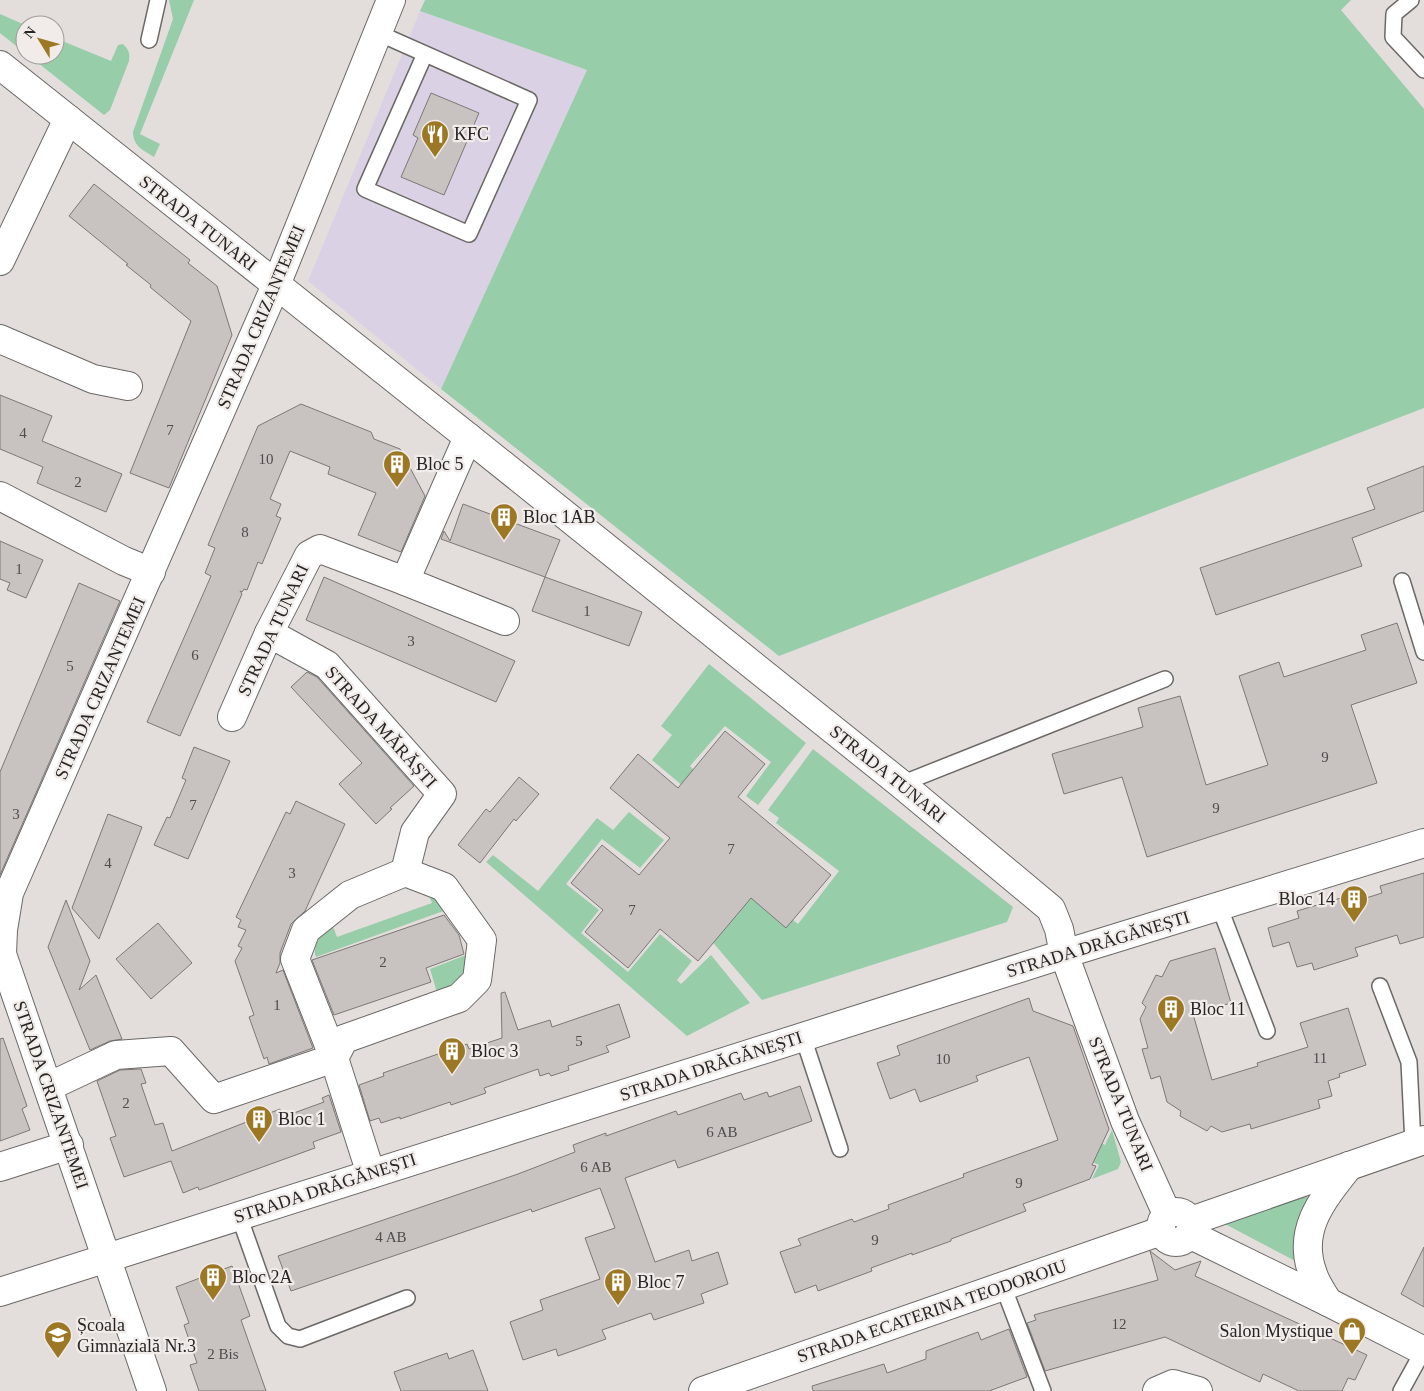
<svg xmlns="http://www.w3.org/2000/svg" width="1424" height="1391" viewBox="0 0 1424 1391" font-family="Georgia,serif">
  <rect width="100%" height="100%" fill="#e3dedc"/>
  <!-- commercial -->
  <path fill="#dbd1e5" d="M420 11 587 70 441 389 308 281Z"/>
  <!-- green -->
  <g fill="#97cda9">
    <path d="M169 0H194L140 134 160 144 154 157C143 150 133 146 133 132L173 19Z"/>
    <path d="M425 0H1351L1341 10 1424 109V408L779 656 441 389 587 70 420 11Z"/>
    <path d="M0 14 25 25V53L0 33Z"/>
    <path d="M55 38 111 61 118 45 123 44C129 50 130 53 129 61L110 110 104 115 28 55H55Z"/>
    <path d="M709 664 806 743 758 805 746 796 771 762 725 726 690 766 702 778 690 792 652 760 672 735 661 726Z"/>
    <path d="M813 749 1013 907 1007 922 762 1000 710 939 701 845 798 924 839 871 776 823 779 818 768 810Z"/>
    <path d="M629 812 664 840 640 868 602 839 566 884 599 910 581 933 628 972 660 934 692 961 677 980 681 984 711 955 750 1003 687 1036 486 862 493 855 538 891 597 818 613 830Z"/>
    <path d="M443 893 449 909 316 957C311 945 324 931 332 924L337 937 432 903 430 898Z"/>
    <path d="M466 955 471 969 439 999 430 969Z"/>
    <path d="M1112 1130 1121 1162 1118 1169 1092 1179 1099 1165 1092 1162 1101 1143 1105 1145Z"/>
    <path d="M1304 1195 1309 1199 1303 1265 1225 1224 1226 1217Z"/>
  </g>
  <!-- building -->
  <g fill="#c8c3c1" stroke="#7d7876">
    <path d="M431 93 479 113 444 195 401 177 418 138 413 135Z"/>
    <path d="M94 184 190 260 188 263 217 286 232 335 169 488 130 473 191 321 150 287 151 285 126 265 128 264 69 216Z"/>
    <path d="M0 395 52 416 42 441 122 474 106 512 37 483 43 467 0 449Z"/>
    <path d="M301 404 371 432 374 439 400 449 425 496 401 552 358 535 376 493 328 474 330 467 290 451 270 499 281 504 276 516 281 518 262 564 258 562 247 590 244 589 242 592 240 591 242 594 180 736 147 722 211 576 205 573 215 548 208 545 258 426Z"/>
    <path d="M1424 466V511L1352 538 1362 566 1216 615 1200 568 1375 509 1367 488Z"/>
    <path d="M463 504 560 540 545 577 441 539 444 531 450 541Z"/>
    <path d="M0 541 43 560 26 598 7 590 10 583 0 579Z"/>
    <path d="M324 577 515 661 496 702 306 620Z"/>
    <path d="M545 577 642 612 629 646 532 611Z"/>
    <path d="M79 583 120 601 0 875V772Z"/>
    <path d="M1397 623 1417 683 1351 705 1377 783 1147 857 1122 777 1064 794 1052 754 1143 727 1138 708 1180 696 1206 785 1268 765 1239 676 1279 662 1284 677 1366 650 1361 635Z"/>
    <path d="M307 672 317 677 414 786 390 808 392 809 376 824 339 784 362 763 291 687Z"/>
    <path d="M725 731 765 764 738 797 831 875 786 928 751 898 698 961 660 929 628 968 585 932 603 910 571 883 602 845 639 875 670 838 610 788 638 754 678 788Z"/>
    <path d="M194 747 230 761 188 859 154 845 167 817 170 818 186 780 182 778Z"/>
    <path d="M519 777 539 794 516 821 514 819 480 863 458 845 486 809 490 812Z"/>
    <path d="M296 801 345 824 305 911 291 924 280 953V963L276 973 283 970 313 1048 269 1064 267 1057 264 1059 249 1017 254 1015 235 961 242 948 238 946 246 930 238 927 241 920 236 917 286 812 290 814Z"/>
    <path d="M108 814 142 827 99 939 72 908Z"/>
    <path d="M1424 873V937L1400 944 1397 935 1355 948 1358 956 1314 970 1312 963 1297 967 1289 942 1273 947 1268 928 1299 918 1297 911 1341 898 1344 905 1382 893 1380 886Z"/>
    <path d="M66 900 90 961 79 990 96 975 122 1039 110 1041 90 1050 48 947Z"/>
    <path d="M444 915 459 935 464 954 426 968 431 982 334 1015 312 960Z"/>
    <path d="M158 923 192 963 151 999 116 959Z"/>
    <path d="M1215 948 1231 1003 1193 1014 1212 1080 1258 1066 1257 1063 1308 1047 1300 1023 1348 1008 1366 1065 1339 1074 1340 1077 1328 1081 1332 1096 1318 1100 1320 1108 1251 1129 1250 1124 1222 1132 1211 1126 1207 1131 1180 1116 1181 1111 1167 1102 1160 1076 1151 1079 1142 1049 1148 1048 1140 1019 1146 1007 1142 1003 1156 975 1162 977 1170 961Z"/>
    <path d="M505 992 518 1030 550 1020 552 1027 619 1004 630 1037 606 1046 609 1052 568 1066 569 1070 551 1076 549 1073 540 1076 538 1069 484 1088 486 1093 451 1105 450 1102 400 1119V1117L381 1123 379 1118 370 1121 359 1085 384 1076 383 1073 467 1044 469 1049 502 1038 501 993Z"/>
    <path d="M1029 998 1033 1011 1073 1026 1109 1129 1092 1165 1096 1166 1090 1179 1023 1204 1026 1211 951 1239V1241L912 1255V1253L871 1268 872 1271 818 1291 816 1285 795 1293 780 1252 801 1245 798 1239 852 1219 854 1222 889 1209 888 1205 964 1177 963 1174 1058 1140 1029 1057 976 1076 978 1081 920 1102 915 1089 890 1099 877 1063 900 1055 897 1046Z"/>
    <path d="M3 1038 27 1106 22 1109 30 1130 0 1141V1039Z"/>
    <path d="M141 1069 146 1083 141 1084 155 1125 163 1123 172 1151 280 1109 283 1117 324 1102 322 1098 329 1095 341 1132 313 1142 315 1148 199 1190 198 1187 183 1193 171 1161 124 1177 110 1138 116 1136 97 1081 120 1070Z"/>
    <path d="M800 1086 812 1121 678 1168 675 1160 625 1178 655 1262 689 1250 692 1261 718 1252 728 1284 701 1294 704 1303 654 1320 651 1313 602 1330 606 1339 558 1356 556 1349 523 1360 510 1322 543 1310 540 1300 600 1279 585 1238 615 1228 600 1188 532 1212 531 1209 291 1291 278 1256 518 1174 575 1152 573 1145 606 1133V1136L676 1111 678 1115 741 1093 744 1100 767 1092 769 1097Z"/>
    <path d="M1424 1247V1307L1401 1294Z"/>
    <path d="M1150 1251 1175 1270 1201 1261 1195 1276 1367 1355 1355 1380 1348 1378 1342 1391H1299L1263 1374 1260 1382 1165 1337 1045 1371 1027 1323 1036 1320 1034 1315 1158 1280Z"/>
    <path d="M232 1266 250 1316 241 1320 266 1391H199L190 1365 197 1363 184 1325 189 1323 176 1287Z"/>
    <path d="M1009 1329 1027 1377 989 1391H813L812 1386 884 1364 887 1373 926 1359V1351L978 1332 981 1340Z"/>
    <path d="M473 1350 488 1391H401L394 1372 447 1353 449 1359Z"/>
  </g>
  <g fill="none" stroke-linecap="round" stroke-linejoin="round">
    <!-- lane casing -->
    <g stroke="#6c6865" stroke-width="18">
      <g id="lane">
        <path d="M1411 0 1394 14 1393 37 1424 70"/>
        <path d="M378 33 529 100 469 234 365 189 425 54"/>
        <path d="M149 40 158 0"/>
        <path d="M1402 581 1424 652"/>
        <path d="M901 784 1165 679"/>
        <path d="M1219 906 1267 1031"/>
        <path d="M1380 986 1409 1062 1413 1144"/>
        <path d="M803 1037 840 1149"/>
        <path d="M239 1216 278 1326 288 1336 300 1339 407 1298"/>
        <path d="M1003 1286 1043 1391"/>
        <path d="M1401 1391 1423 1351"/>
      </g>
    </g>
    <!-- street casing -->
    <g stroke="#6c6865" stroke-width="30">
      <g id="street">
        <path d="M0 65 468 437 901 784 1051 909 1059 929 1064 954 1125 1121 1167 1214"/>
        <path d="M0 261 68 119"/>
        <path d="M0 339 93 379 128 386"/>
        <path d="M0 496 124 561 151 572"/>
        <path d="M405 581 505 621"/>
        <path d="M269 633 327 665 442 794 415 832 405 872"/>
        <path d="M232 717 269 633 309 555 320 549 405 581 468 437"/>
        <path d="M48 1087 116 1055 171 1051 214 1099 334 1058 344 1039 459 998 477 980 482 940 444 887 405 872 350 895 306 930 295 959 334 1058 371 1174"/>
        <path d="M0 1167 69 1145"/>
        <path d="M1189 1234 1328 1302 1424 1351"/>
        <path d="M0 1292 1064 954 1424 843"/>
        <path d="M152 1391 2 954 3 930 9 893 276 285 391 0"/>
        <path d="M1157 1391 1173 1384 1198 1391"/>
      </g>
    </g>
    <!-- secondary casing -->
    <g stroke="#6c6865" stroke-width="30">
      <g id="secondary">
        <circle cx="1176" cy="1227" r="15"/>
        <path d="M1191 1221 1424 1140"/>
        <path d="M1328 1302C1323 1293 1316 1284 1313 1274 1296 1230 1323 1199 1349 1166"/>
        <path d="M703 1391 1161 1231"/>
      </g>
    </g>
    <!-- lane -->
    <use href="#lane" stroke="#fff" stroke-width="15"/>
    <!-- street -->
    <use href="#street" stroke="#fff" stroke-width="28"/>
    <!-- secondary -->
    <use href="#secondary" stroke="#fff" stroke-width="28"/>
  </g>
  <!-- icons -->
  <defs>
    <g id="restaurant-pin" transform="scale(1.4375)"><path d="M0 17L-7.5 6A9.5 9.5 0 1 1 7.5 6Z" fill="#9c7824" stroke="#f1ece9"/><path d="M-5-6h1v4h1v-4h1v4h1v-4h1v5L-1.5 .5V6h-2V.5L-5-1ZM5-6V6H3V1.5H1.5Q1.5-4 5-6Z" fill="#fff"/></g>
    <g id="building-pin" transform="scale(1.4375)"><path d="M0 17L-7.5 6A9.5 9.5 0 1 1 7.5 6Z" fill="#9c7824" stroke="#f1ece9"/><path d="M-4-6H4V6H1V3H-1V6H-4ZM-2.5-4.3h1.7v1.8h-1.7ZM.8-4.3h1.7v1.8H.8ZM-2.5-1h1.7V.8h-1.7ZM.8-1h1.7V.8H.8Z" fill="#fff"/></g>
    <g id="shop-pin" transform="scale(1.4375)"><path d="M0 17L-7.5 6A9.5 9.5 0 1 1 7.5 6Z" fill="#9c7824" stroke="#f1ece9"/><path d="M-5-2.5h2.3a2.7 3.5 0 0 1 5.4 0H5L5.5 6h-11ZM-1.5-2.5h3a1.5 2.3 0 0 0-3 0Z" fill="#fff"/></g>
    <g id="school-pin" transform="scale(1.4375)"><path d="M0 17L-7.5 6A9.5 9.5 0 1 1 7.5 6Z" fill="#9c7824" stroke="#f1ece9"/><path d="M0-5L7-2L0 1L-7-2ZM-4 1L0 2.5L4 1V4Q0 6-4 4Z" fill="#fff"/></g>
  </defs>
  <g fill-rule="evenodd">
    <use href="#restaurant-pin" x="435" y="134"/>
    <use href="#building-pin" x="397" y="464"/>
    <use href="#building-pin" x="504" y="517"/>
    <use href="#building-pin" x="1354" y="899"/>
    <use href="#building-pin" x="1171" y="1009"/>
    <use href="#building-pin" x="452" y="1051"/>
    <use href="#building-pin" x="259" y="1119"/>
    <use href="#building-pin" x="213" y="1277"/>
    <use href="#building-pin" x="618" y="1282"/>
    <use href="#shop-pin" x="1352" y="1331"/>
    <use href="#school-pin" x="58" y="1335"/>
  </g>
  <g text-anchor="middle" stroke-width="4.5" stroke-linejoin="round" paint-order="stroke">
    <!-- number labels -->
    <g font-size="15" fill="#4f4c4b">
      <text x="170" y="435">7</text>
      <text x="23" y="438">4</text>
      <text x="266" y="464">10</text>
      <text x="78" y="487">2</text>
      <text x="245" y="537">8</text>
      <text x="19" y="574">1</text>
      <text x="587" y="616">1</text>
      <text x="411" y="646">3</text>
      <text x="195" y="660">6</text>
      <text x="70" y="671">5</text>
      <text x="1325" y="762">9</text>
      <text x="193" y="810">7</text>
      <text x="1216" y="813">9</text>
      <text x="16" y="819">3</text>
      <text x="731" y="854">7</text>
      <text x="108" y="868">4</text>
      <text x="292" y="878">3</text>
      <text x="632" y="915">7</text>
      <text x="383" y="967">2</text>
      <text x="277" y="1010">1</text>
      <text x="579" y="1046">5</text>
      <text x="1320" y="1063">11</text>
      <text x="943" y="1064">10</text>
      <text x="126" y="1108">2</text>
      <text x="722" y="1137">6 AB</text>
      <text x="596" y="1172">6 AB</text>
      <text x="1019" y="1188">9</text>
      <text x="391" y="1242">4 AB</text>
      <text x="875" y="1245">9</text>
      <text x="1119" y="1329">12</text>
      <text x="223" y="1359">2 Bis</text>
    </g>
    <!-- poi labels -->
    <g font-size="18" fill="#272524" stroke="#f1ece9" text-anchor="start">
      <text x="454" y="140">KFC</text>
      <text x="416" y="470">Bloc 5</text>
      <text x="523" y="523">Bloc 1AB</text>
      <text x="1335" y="905" text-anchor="end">Bloc 14</text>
      <text x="1190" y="1015">Bloc 11</text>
      <text x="471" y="1057">Bloc 3</text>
      <text x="278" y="1125">Bloc 1</text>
      <text x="232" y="1283">Bloc 2A</text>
      <text x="637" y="1288">Bloc 7</text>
      <text x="77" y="1331">Școala<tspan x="77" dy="21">Gimnazială Nr.3</tspan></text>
      <text x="1333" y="1337" text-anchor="end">Salon Mystique</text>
    </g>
    <!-- street labels -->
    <g font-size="18" fill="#272524" stroke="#f1ece9">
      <text transform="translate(198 223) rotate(38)" y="6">STRADA TUNARI</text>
      <text transform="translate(261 317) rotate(-67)" y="6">STRADA CRIZANTEMEI</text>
      <text transform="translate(273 630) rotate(-65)" y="6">STRADA TUNARI</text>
      <text transform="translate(100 688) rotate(-66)" y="6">STRADA CRIZANTEMEI</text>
      <text transform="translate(381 727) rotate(48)" y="6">STRADA MĂRĂȘTI</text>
      <text transform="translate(888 774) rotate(39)" y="6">STRADA TUNARI</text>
      <text transform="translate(1098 944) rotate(-17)" y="6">STRADA DRĂGĂNEȘTI</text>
      <text transform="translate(711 1066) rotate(-18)" y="6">STRADA DRĂGĂNEȘTI</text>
      <text transform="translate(51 1095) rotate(71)" y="6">STRADA CRIZANTEMEI</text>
      <text transform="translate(1121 1104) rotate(68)" y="6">STRADA TUNARI</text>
      <text transform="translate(325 1188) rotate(-18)" y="6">STRADA DRĂGĂNEȘTI</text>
      <text transform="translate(932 1311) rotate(-19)" y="6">STRADA ECATERINA TEODOROIU</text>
    </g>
  </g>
  <!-- north arrow -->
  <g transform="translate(40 40) rotate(307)"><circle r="24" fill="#f1ece9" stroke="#a09c9a"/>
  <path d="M0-4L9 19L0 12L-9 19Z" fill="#9c7824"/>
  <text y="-8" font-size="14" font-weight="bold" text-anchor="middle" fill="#272524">N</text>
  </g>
</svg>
